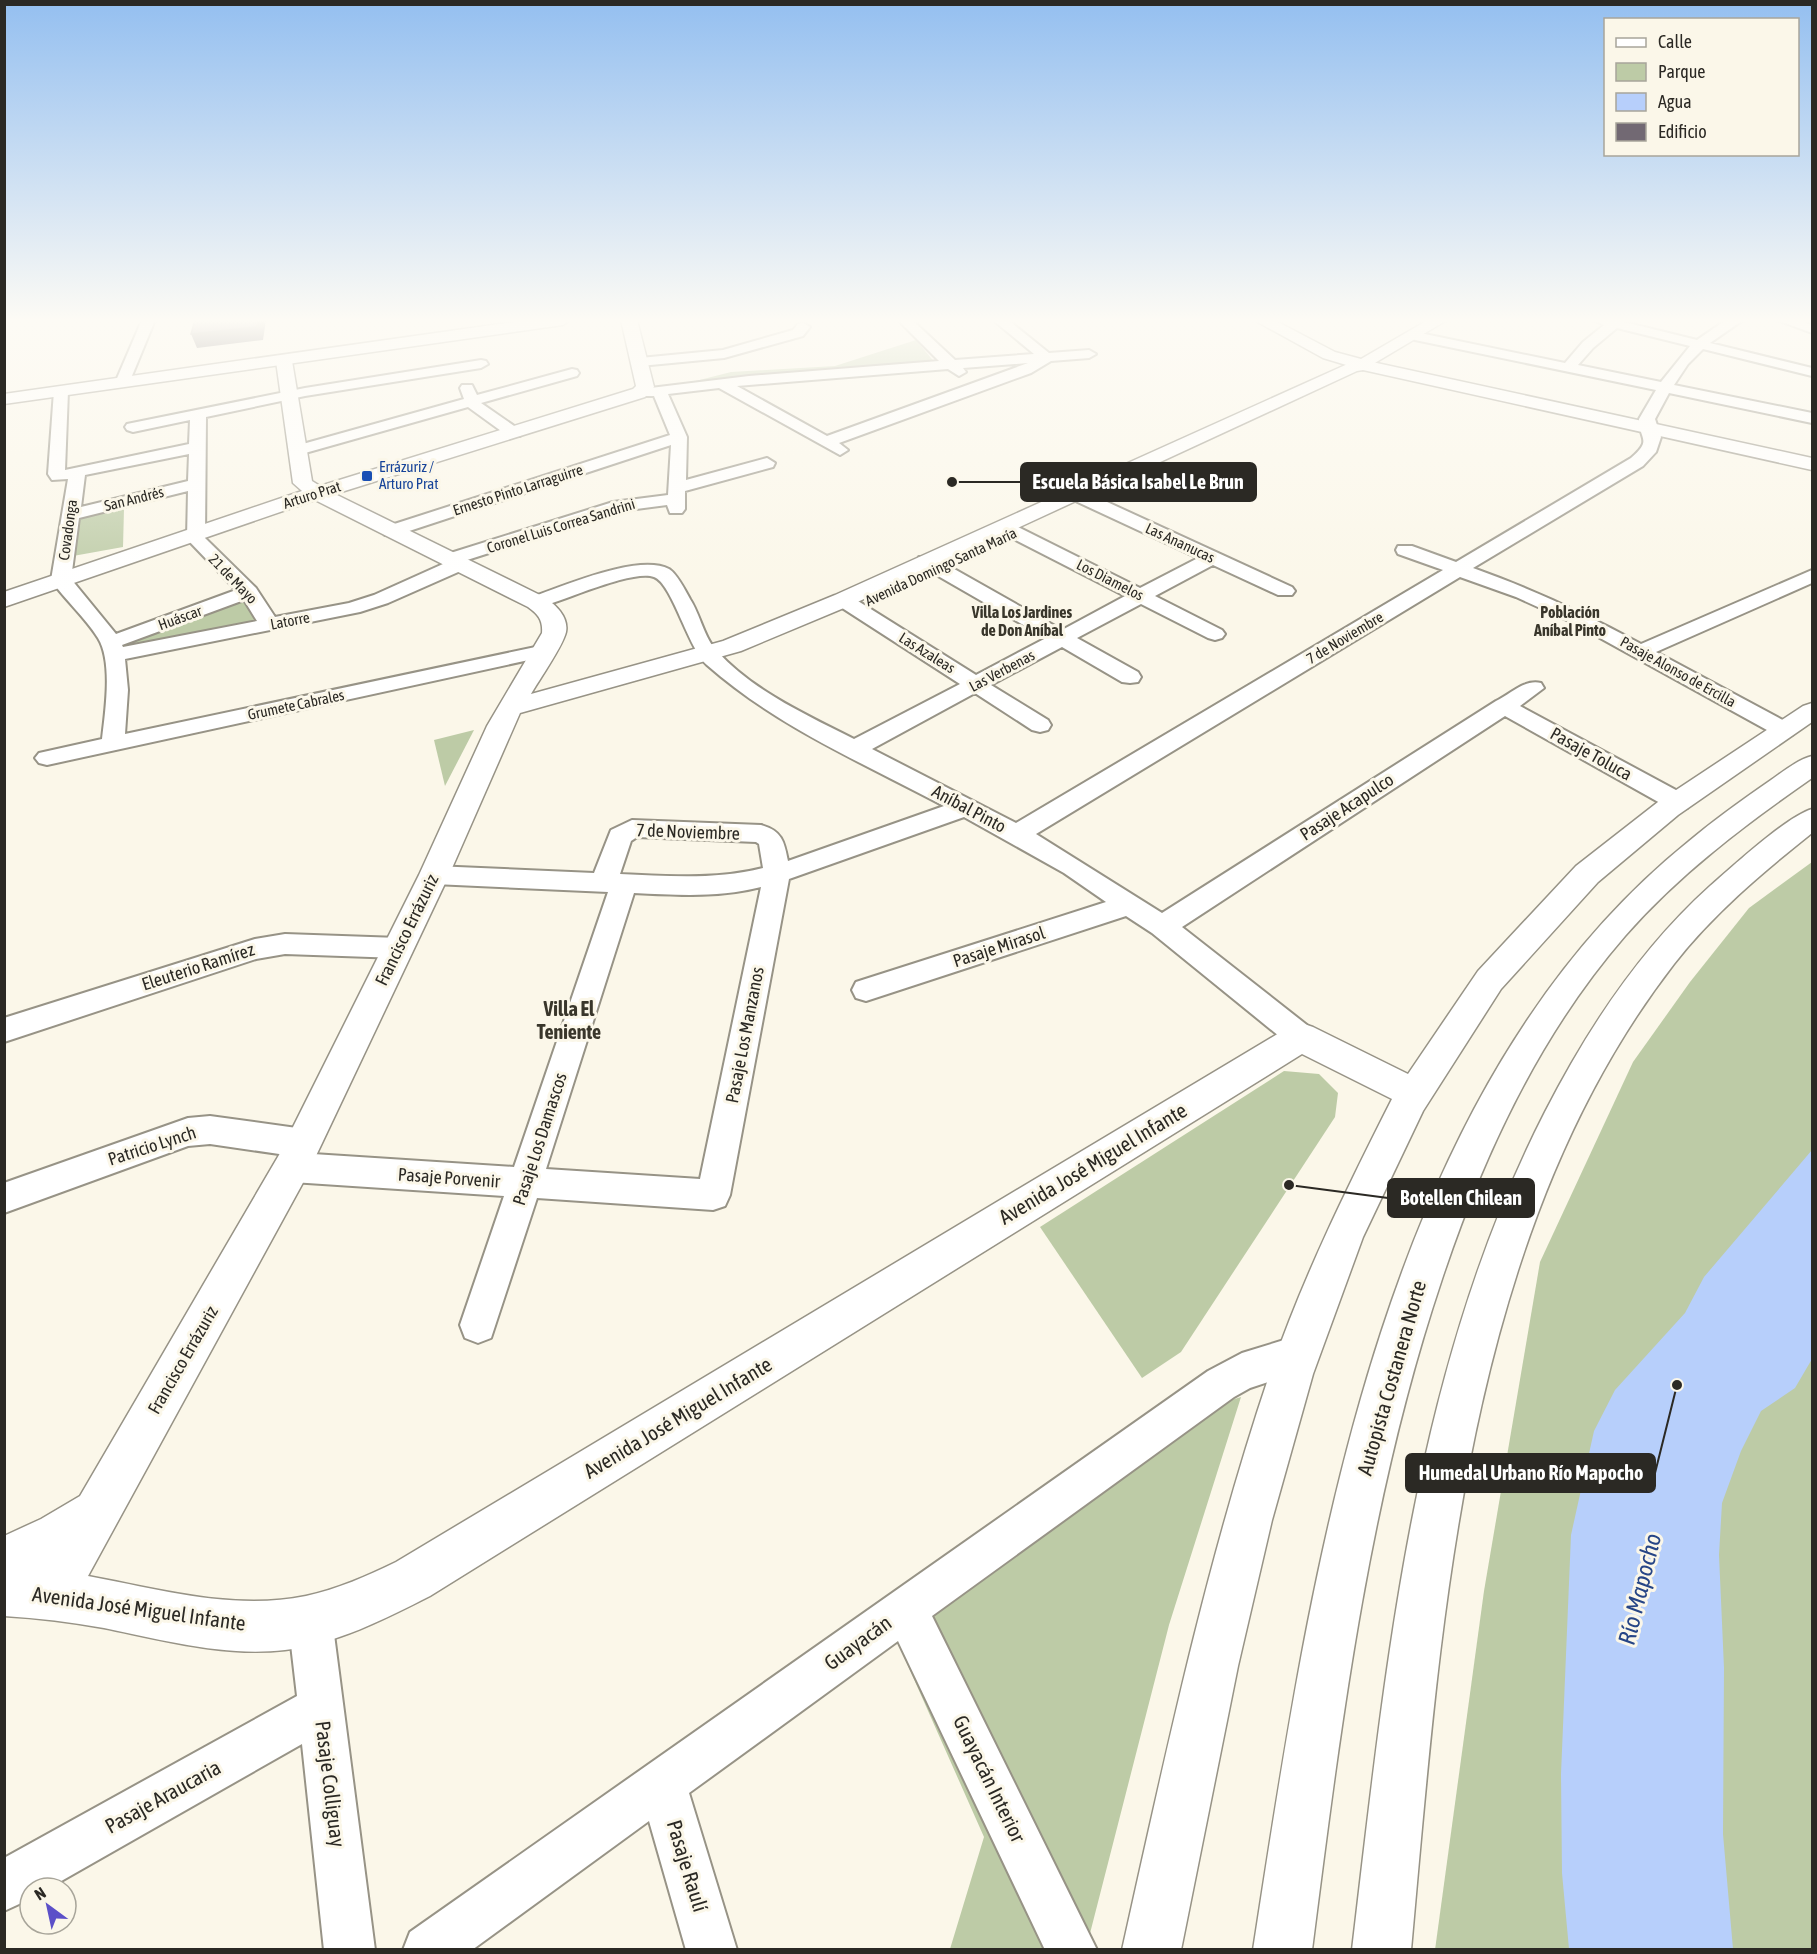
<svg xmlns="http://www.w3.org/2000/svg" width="1817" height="1954" viewBox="0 0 1817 1954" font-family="'Asap Condensed',sans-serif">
  <rect width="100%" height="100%" fill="#fbf7e9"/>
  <!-- green -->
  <g fill="#bdcba6">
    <path d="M916 340 936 364 672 387 731 372 835 366Z"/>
    <path d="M124 509 123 547 73 556 77 517Z"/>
    <path d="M244 598 257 623 124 648V643Z"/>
    <path d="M474 730 445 786 434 740Z"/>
    <path d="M1812 862V1949L1435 1950 1484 1591 1540 1262 1633 1062 1690 982 1749 908Z"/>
    <path d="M1284 1071 1319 1074 1338 1093 1335 1117 1181 1352 1142 1378 1040 1227Z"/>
    <path d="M1241 1397 1169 1625 1086 1949H950L984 1837 897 1641 1215 1405Z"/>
  </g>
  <!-- water -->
  <path fill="#b7cffb" d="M1812 1150V1359L1795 1388 1761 1411 1741 1451 1722 1503 1719 1555 1724 1668 1723 1834 1733 1949H1569L1562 1873 1561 1774 1571 1535 1594 1431 1615 1390 1685 1313 1704 1277Z"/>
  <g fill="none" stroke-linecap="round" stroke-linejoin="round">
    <!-- minor casing -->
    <g stroke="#979386" stroke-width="4">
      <g id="minor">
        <path d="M142 320H155L129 383 127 386H117L115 383Z"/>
        <path d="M898 320H912L955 360 1034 354 993 320H1008L1049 353 1089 350 1096 354 1089 358 1051 361 1031 373 839 443 848 450 840 455 719 388 668 394 687 437 686 480 767 458 775 463 773 467 685 491V509L682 513H670L667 505 621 511 464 561 467 565 465 569 388 603 360 612 125 659 128 690 125 734 545 645 552 647 555 651 552 655 47 765 39 763 35 758 39 753 102 739C105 712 113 662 98 638 85 617 65 600 51 580L68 479 52 480 48 474 54 391 56 388 61 387 68 391 65 470 189 444 190 420 133 432 127 430 125 427 127 424 305 388 481 360 486 361 488 364 481 368 305 396 206 417 205 538 256 588 275 617 349 603 374 595 443 564 439 560 441 556 613 502 668 495 671 445 397 535H385L382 531 385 527 670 435 654 396H634L632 393 634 390 749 376 939 361ZM1028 363 827 436 737 386 948 369 959 376 966 372 963 368ZM189 454 188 481 81 507 85 475ZM188 491 187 539 236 590 116 634 71 579 79 518ZM244 600 257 621 123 647 122 645Z"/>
        <path d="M1593 320H1625L1624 322 1697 340 1726 320H1743L1710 343 1812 368V376L1703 349 1688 364 1674 385 1812 413V423L1669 393 1655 419 1661 437 1656 452 1643 466 1473 568C1532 589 1586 614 1641 644L1812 570V583L1656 652 1792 725 1795 730 1792 735 1784 737 1776 735 1571 622 1516 597 1460 577 1036 834 1162 913 1496 701C1511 694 1524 679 1541 683L1544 688 1520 706 1687 796 1690 802 1687 808 1678 810 1669 808 1505 716 1182 927 1312 1029 1316 1037 1312 1045 1301 1049 1290 1045 1152 933 1126 916 866 1001 856 998 852 990 856 982 1106 902 1064 873 964 817 789 879 730 1195 725 1206 713 1210 537 1198 491 1338 478 1343 465 1338 460 1325 504 1196 292 1182 280 1177 276 1167 280 1157 286 1155 210 1144 188 1146 4 1213V1183L188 1118 210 1116 304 1129 315 1133 320 1143 313 1154 514 1167 608 892 434 884 425 881 421 875 425 869 434 866 594 873 611 830 632 820 761 825C782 831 784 841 788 861L944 806C863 763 776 726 707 665 688 648 672 583 654 577 632 569 562 602 536 608L529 606 526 602 529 598C562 587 638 553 669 569 677 574 685 590 690 599 700 614 704 638 717 651 753 691 807 715 854 739L960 684 836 604 833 600 836 596H850L976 675 1046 638 919 565 917 561 919 557H933L1062 630 1125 596 998 531 995 527 998 523H1010L1140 588 1198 558 1069 498 1066 494 1069 490H1081L1292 587 1295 591 1292 595H1278L1213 565 1155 596 1222 630 1225 634 1222 638 1215 640 1208 638 1141 604 1077 638 1138 672 1141 677 1138 682 1130 683 1122 682 1062 647 991 685 1048 720 1051 725 1048 730 1040 732 1032 730 975 693 872 749 1016 823 1443 570 1398 554 1396 550 1398 546H1412L1456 562 1631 458C1653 439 1639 440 1639 419L1656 390 1415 340 1408 336 1415 332 1565 363 1583 342 1604 325ZM1617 328 1690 346 1661 382 1578 365 1593 348ZM637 837 756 842 759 844 763 868C716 880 668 876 620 874L631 841ZM761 887 700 1179 546 1169 634 893C677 895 719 898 761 887Z"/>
        <path d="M1777 320H1798L1812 325V333Z"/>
        <path d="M803 323 810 327 803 336 724 358 640 366 633 362 640 358 723 350 793 330 798 324Z"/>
        <path d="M572 369 577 370 579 373 577 376 481 403 520 430 522 433 520 436H508L468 407 298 455 290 450 292 447 464 399 460 388 462 385H472L477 395Z"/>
        <path d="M285 934 399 938 409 941 413 948 409 955 399 958 285 954 256 959 4 1042V1018L255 939Z"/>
        <path d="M1297 1336 1310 1342 1316 1355 1310 1368 1250 1388 1234 1397 932 1616 1097 1950H1045L898 1641 689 1793 737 1950H686L649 1821 472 1950H403L410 1932 1208 1371 1242 1353Z"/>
        <path d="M310 1597 325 1604 332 1619 375 1950H324L302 1744 49 1888H30V1899L4 1911V1858L297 1696 288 1619 295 1604Z"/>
      </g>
    </g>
    <!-- tertiary casing -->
    <g stroke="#979386" stroke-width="3">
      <path id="tertiary" d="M621 320H637L654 387 645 397 335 494 544 597C555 604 569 617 566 632 563 646 539 680 531 694L723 641 835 595 1352 362 1363 360 1812 458V470L1363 370 1357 371 851 605 741 651 520 713 449 875 305 1179 88 1576C159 1589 233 1611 306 1596 338 1589 367 1576 396 1562L1289 1027 1301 1023 1313 1027 1408 1074 1478 971 1576 866 1658 802 1803 706 1812 703V722L1678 815 1598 882 1501 989 1423 1111 1363 1237 1313 1374 1272 1520 1238 1666 1181 1950H1122C1165 1757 1206 1563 1269 1376 1302 1279 1346 1190 1392 1099L1302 1054 430 1596C385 1619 336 1644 285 1650 224 1657 163 1640 104 1628 71 1622 38 1618 4 1616V1536L41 1519 80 1496 279 1155 419 875 487 726 542 633C543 620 538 614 528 607L315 500 4 607V592L302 491 293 483 276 361 278 358H290L292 361 312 481 320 486 633 389 636 386Z"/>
    </g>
    <!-- secondary casing -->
    <g stroke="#979386" stroke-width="3">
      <g id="secondary">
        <path d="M527 320H570L563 325 4 404V394Z"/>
        <path d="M1254 320H1274L1335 352 1361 359 1428 320H1447L1363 370 1323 358Z"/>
      </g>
    </g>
    <!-- motorway casing -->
    <g stroke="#979386" stroke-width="3">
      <g id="motorway">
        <path d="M1812 756V778C1746 824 1679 874 1625 936 1539 1035 1483 1156 1442 1279 1369 1496 1341 1723 1312 1950H1253C1311 1577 1376 1094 1688 842 1714 820 1742 800 1771 780 1784 771 1797 760 1812 756Z"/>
        <path d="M1812 809V833C1763 872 1713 914 1674 964 1464 1235 1441 1621 1411 1950H1352C1386 1666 1413 1370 1545 1112 1588 1028 1640 949 1710 886 1733 866 1786 817 1812 809Z"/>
      </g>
    </g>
    <!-- minor -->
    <use href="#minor" fill="#fff" fill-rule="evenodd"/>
    <!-- tertiary -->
    <use href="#tertiary" fill="#fff" fill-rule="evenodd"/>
    <!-- secondary -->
    <use href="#secondary" fill="#fff" fill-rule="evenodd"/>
    <!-- motorway -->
    <use href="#motorway" fill="#fff" fill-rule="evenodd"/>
  </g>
  <!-- shaded-wall -->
  <path fill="#504a50" d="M258 320H266L263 340 197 348 191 334Z"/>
  <!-- building -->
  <path fill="#726973" stroke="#504a50" stroke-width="1.5" d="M195 320H258L257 327 191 334Z"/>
  <!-- sky -->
  <linearGradient id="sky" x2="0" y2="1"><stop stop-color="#94bff0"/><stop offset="0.54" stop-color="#fdfbf5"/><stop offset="1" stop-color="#fdfbf5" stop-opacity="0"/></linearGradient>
  <rect width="1817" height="594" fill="url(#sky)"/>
  <!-- markers -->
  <rect fill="#1a4fb4" stroke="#fbf7e9" stroke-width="2" x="361" y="470" width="12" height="12" rx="3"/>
  <g text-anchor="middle" stroke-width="6" stroke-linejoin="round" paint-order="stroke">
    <!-- far-transit labels -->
    <g font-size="15" fill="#164399" stroke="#fbf7e9" text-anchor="start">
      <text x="379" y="472">Errázuriz /<tspan x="379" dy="17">Arturo Prat</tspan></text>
    </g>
    <!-- far-street labels -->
    <g font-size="15" fill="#2b2924" stroke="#fbf7e9">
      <text transform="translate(518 490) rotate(-18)" y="5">Ernesto Pinto Larraguirre</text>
      <text transform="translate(312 495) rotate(-18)" y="5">Arturo Prat</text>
      <text transform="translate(134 499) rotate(-14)" y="5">San Andrés</text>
      <text transform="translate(561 526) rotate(-17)" y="5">Coronel Luis Correa Sandrini</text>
      <text transform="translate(68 530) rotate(-82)" y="5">Covadonga</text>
      <text transform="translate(1180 543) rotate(25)" y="5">Las Ananucas</text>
      <text transform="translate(941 567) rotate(-25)" y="5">Avenida Domingo Santa María</text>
      <text transform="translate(233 579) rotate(46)" y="5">21 de Mayo</text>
      <text transform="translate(1110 580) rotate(27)" y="5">Los Diamelos</text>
      <text transform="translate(180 618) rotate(-20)" y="5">Huáscar</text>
      <text transform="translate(290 621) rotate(-11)" y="5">Latorre</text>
      <text transform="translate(1345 638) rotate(-31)" y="5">7 de Noviembre</text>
      <text transform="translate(927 653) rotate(32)" y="5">Las Azaleas</text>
      <text transform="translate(1002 671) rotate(-28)" y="5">Las Verbenas</text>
      <text transform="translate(1678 672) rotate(29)" y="5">Pasaje Alonso de Ercilla</text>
      <text transform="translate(296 705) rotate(-12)" y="5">Grumete Cabrales</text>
    </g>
    <!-- far-neighbourhood labels -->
    <g font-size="16" font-weight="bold" fill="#39362b" stroke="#fbf7e9">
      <text x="1022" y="618">Villa Los Jardines<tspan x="1022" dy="18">de Don Aníbal</tspan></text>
      <text x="1570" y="618">Población<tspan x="1570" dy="18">Aníbal Pinto</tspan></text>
    </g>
    <!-- street labels -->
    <g font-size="18" fill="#2b2924" stroke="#fbf7e9">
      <text transform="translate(1591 754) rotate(29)" y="6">Pasaje Toluca</text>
      <text transform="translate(1347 807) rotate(-33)" y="6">Pasaje Acapulco</text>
      <text transform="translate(969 809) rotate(28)" y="6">Aníbal Pinto</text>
      <text transform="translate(688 832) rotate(2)" y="6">7 de Noviembre</text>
      <text transform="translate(407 930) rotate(-64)" y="6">Francisco Errázuriz</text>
      <text transform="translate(999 947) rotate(-18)" y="6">Pasaje Mirasol</text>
      <text transform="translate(198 967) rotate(-18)" y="6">Eleuterio Ramírez</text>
      <text transform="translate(745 1035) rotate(-79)" y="6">Pasaje Los Manzanos</text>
      <text transform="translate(540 1139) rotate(-72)" y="6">Pasaje Los Damascos</text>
      <text transform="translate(152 1146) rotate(-18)" y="6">Patricio Lynch</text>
      <text transform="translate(449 1178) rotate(4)" y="6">Pasaje Porvenir</text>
      <text transform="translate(183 1360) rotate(-60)" y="6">Francisco Errázuriz</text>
    </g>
    <!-- neighbourhood labels -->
    <g font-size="20" font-weight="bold" fill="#39362b" stroke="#fbf7e9">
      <text x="569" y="1016">Villa El<tspan x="569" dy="23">Teniente</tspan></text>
    </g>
    <!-- near-street labels -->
    <g font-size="21" fill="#2b2924" stroke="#fbf7e9">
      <text transform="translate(1093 1164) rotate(-31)" y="7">Avenida José Miguel Infante</text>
      <text transform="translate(1392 1378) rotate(-74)" y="7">Autopista Costanera Norte</text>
      <text transform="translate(678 1418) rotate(-31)" y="7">Avenida José Miguel Infante</text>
      <text transform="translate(139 1609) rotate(8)" y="7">Avenida José Miguel Infante</text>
      <text transform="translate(858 1643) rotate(-36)" y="7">Guayacán</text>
      <text transform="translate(989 1779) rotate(64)" y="7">Guayacán Interior</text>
      <text transform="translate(330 1784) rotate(83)" y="7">Pasaje Colliguay</text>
      <text transform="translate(163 1797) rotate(-29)" y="7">Pasaje Araucaria</text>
      <text transform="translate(687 1866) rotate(73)" y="7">Pasaje Raulí</text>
    </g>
    <!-- near-water labels -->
    <g font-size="24" font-style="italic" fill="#264586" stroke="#fbf7e9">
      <text transform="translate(1640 1589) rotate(-76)" y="8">Río Mapocho</text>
    </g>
  </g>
  <!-- callouts -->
  <path fill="none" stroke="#2b2924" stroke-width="2" d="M952 482L1021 482M1289 1185L1388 1198M1677 1385L1655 1473"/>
  <g fill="#2b2924" stroke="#fbf7e9" stroke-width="2">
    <circle cx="952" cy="482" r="6"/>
    <circle cx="1289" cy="1185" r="6"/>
    <circle cx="1677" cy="1385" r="6"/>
  </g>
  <g fill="#2b2924" stroke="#2b2924" stroke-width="2">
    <rect x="1021" y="463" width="235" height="38" rx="6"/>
    <rect x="1388" y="1179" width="146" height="38" rx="6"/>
    <rect x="1406" y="1454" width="249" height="38" rx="6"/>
  </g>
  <g font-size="20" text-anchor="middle" font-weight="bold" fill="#fff">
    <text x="1138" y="489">Escuela Básica Isabel Le Brun</text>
    <text x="1461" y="1205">Botellen Chilean</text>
    <text x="1531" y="1480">Humedal Urbano Río Mapocho</text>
  </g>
  <!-- border -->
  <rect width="1817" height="1954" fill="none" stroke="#2b2924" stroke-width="12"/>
  <!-- legend -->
  <rect x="1604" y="18" width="195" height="138" fill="#fbf7e9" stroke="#a8a59a" stroke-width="1.5"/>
  <rect x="1616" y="38" width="30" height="9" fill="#ffffff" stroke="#a8a59a" stroke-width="1.5"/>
  <text x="1658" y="48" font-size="18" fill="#2b2924">Calle</text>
  <rect x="1616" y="63" width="30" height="18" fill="#bdcba6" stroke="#a8a59a" stroke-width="1.5"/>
  <text x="1658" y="78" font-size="18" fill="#2b2924">Parque</text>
  <rect x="1616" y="93" width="30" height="18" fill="#b7cffb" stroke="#a8a59a" stroke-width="1.5"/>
  <text x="1658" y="108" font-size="18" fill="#2b2924">Agua</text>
  <rect x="1616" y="123" width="30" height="18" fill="#726973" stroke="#a8a59a" stroke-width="1.5"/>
  <text x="1658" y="138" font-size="18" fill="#2b2924">Edificio</text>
  <!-- north arrow -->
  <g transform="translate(48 1906) rotate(327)"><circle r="28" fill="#fbf7e9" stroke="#a8a59a" stroke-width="1.5"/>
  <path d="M0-4.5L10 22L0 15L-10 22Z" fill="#5c50c8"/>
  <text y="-9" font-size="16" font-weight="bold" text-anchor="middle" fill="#2b2924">N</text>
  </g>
</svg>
